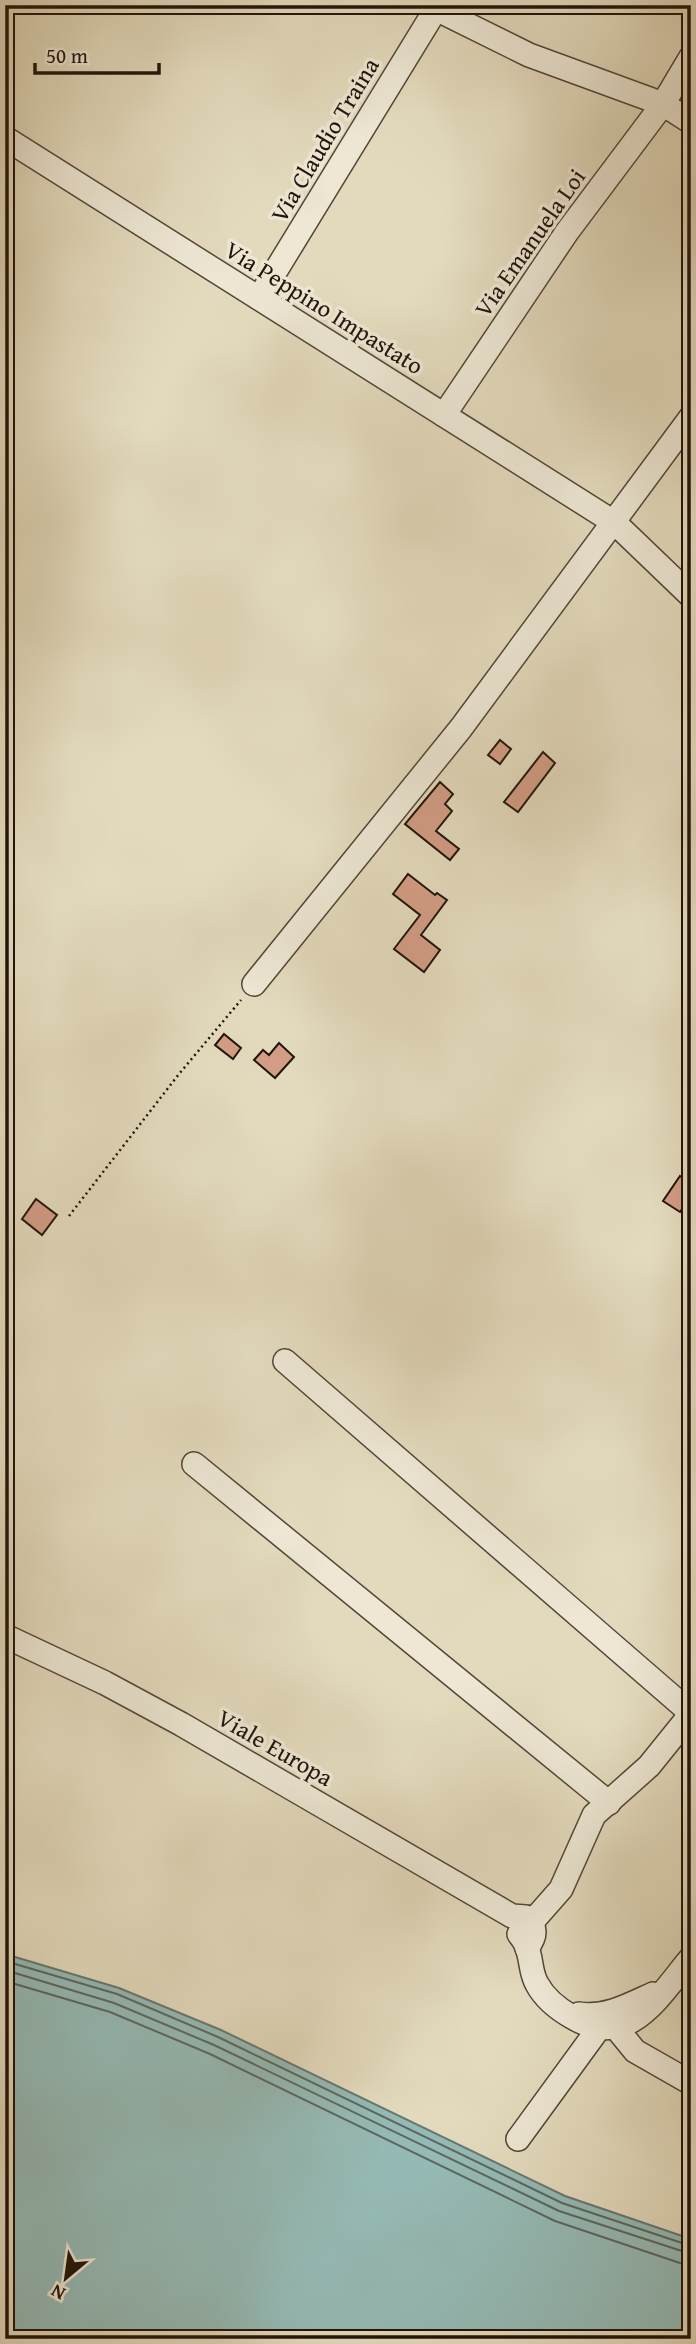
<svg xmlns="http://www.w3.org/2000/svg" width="696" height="2344" viewBox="0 0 696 2344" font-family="'Gentium Book Plus',serif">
  <rect width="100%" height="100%" fill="#e3dabd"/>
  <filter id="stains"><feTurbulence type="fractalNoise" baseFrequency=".00286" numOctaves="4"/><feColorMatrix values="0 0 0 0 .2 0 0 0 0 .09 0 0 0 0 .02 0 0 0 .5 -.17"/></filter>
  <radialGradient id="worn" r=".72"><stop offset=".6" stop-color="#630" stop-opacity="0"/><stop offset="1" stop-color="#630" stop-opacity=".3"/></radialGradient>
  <!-- water -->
  <path fill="#95bab5" stroke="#677871" stroke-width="2" d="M5 1954 119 1988 221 2030 565 2196 691 2239V2339H5Z"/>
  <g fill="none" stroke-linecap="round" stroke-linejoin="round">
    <!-- shore -->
    <g stroke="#5b6760" stroke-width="2">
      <path d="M5 1961 117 1994 218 2037 562 2203 691 2246"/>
      <path d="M5 1970 114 2003 214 2045 559 2211 691 2254"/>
      <path d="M5 1981 110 2012 210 2054 555 2221 680 2263 691 2265"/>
    </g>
  </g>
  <!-- building -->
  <g fill="#d39d85" stroke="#21140b" stroke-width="2">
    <path d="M500 740 511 749 500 764 488 755Z"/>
    <path d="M543 752 555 763 518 812 504 802Z"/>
    <path d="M440 782 453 794 445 804 452 811 436 831 459 849 450 860 405 824Z"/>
    <path d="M408 874 435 895 437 893 447 900 421 935 440 950 424 972 394 949 420 915 393 894Z"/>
    <path d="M224 1034 241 1048 233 1059 215 1045Z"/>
    <path d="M279 1043 294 1057 275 1078 254 1060 263 1050 269 1055Z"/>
    <path d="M680 1176 691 1184V1196L680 1212 663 1201Z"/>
    <path d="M36 1199 57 1215 42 1235 22 1219Z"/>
  </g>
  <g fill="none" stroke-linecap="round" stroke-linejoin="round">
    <!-- minor casing -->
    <g stroke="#524638" stroke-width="26">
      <g id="minor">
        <path d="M428 5 529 55 663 104 691 122"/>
        <path d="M5 138 615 523 691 596"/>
        <path d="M259 298 436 9"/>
        <path d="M444 415 567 232 663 104 691 57"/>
        <path d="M254 984 461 728 691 417"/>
        <path d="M285 1361 691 1713"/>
        <path d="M194 1464 609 1803"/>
        <path d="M5 1636 105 1683 181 1724 512 1916 526 1917C537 1928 536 1936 527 1948"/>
        <path d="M532 1922 561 1889 594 1815 649 1766 691 1714"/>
        <path d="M519 1934C522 1938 526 1943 527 1948 532 1960 530 1972 537 1984 545 1999 558 2009 572 2017 629 2051 658 1997 691 1958"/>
        <path d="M579 2014C606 2018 629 2005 653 1994"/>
        <path d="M617 2029 635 2051 691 2083"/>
        <path d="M518 2139 599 2028"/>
      </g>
    </g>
    <!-- path -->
    <path stroke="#21140b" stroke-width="2.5" stroke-dasharray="2 3.5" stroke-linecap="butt" d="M69 1216 179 1074 241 1000"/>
    <!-- minor -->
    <use href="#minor" stroke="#ede7d4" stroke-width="23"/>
  </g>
  <g text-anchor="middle" stroke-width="7" stroke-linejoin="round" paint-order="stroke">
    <!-- street labels -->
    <g font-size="24" fill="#21140b" stroke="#ede7d4">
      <text transform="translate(325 140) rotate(-59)" y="8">Via Claudio Traina</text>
      <text transform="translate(530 243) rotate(-55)" y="8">Via Emanuela Loi</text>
      <text transform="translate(324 308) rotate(32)" y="8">Via Peppino Impastato</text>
      <text transform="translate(275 1748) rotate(30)" y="8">Viale Europa</text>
    </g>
  </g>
  <!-- margin -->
  <rect width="696" height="2344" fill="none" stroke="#e3dabd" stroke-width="28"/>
  <rect x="7" y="7" width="682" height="2330" fill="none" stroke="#21140b" stroke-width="3.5"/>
  <rect x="14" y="14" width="668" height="2316" fill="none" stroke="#21140b" stroke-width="2"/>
  <!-- north arrow -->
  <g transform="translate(66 2278) rotate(209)" stroke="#ede7d4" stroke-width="5" paint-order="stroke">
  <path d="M0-5L12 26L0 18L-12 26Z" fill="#21140b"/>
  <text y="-10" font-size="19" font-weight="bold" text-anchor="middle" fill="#21140b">N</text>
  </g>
  <!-- scale -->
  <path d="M35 63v10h124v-10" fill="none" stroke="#21140b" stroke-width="3.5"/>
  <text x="46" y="63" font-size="21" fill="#21140b" stroke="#ede7d4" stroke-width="5" paint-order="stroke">50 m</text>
  <rect width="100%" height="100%" filter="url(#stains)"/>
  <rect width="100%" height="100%" fill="url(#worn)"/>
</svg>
